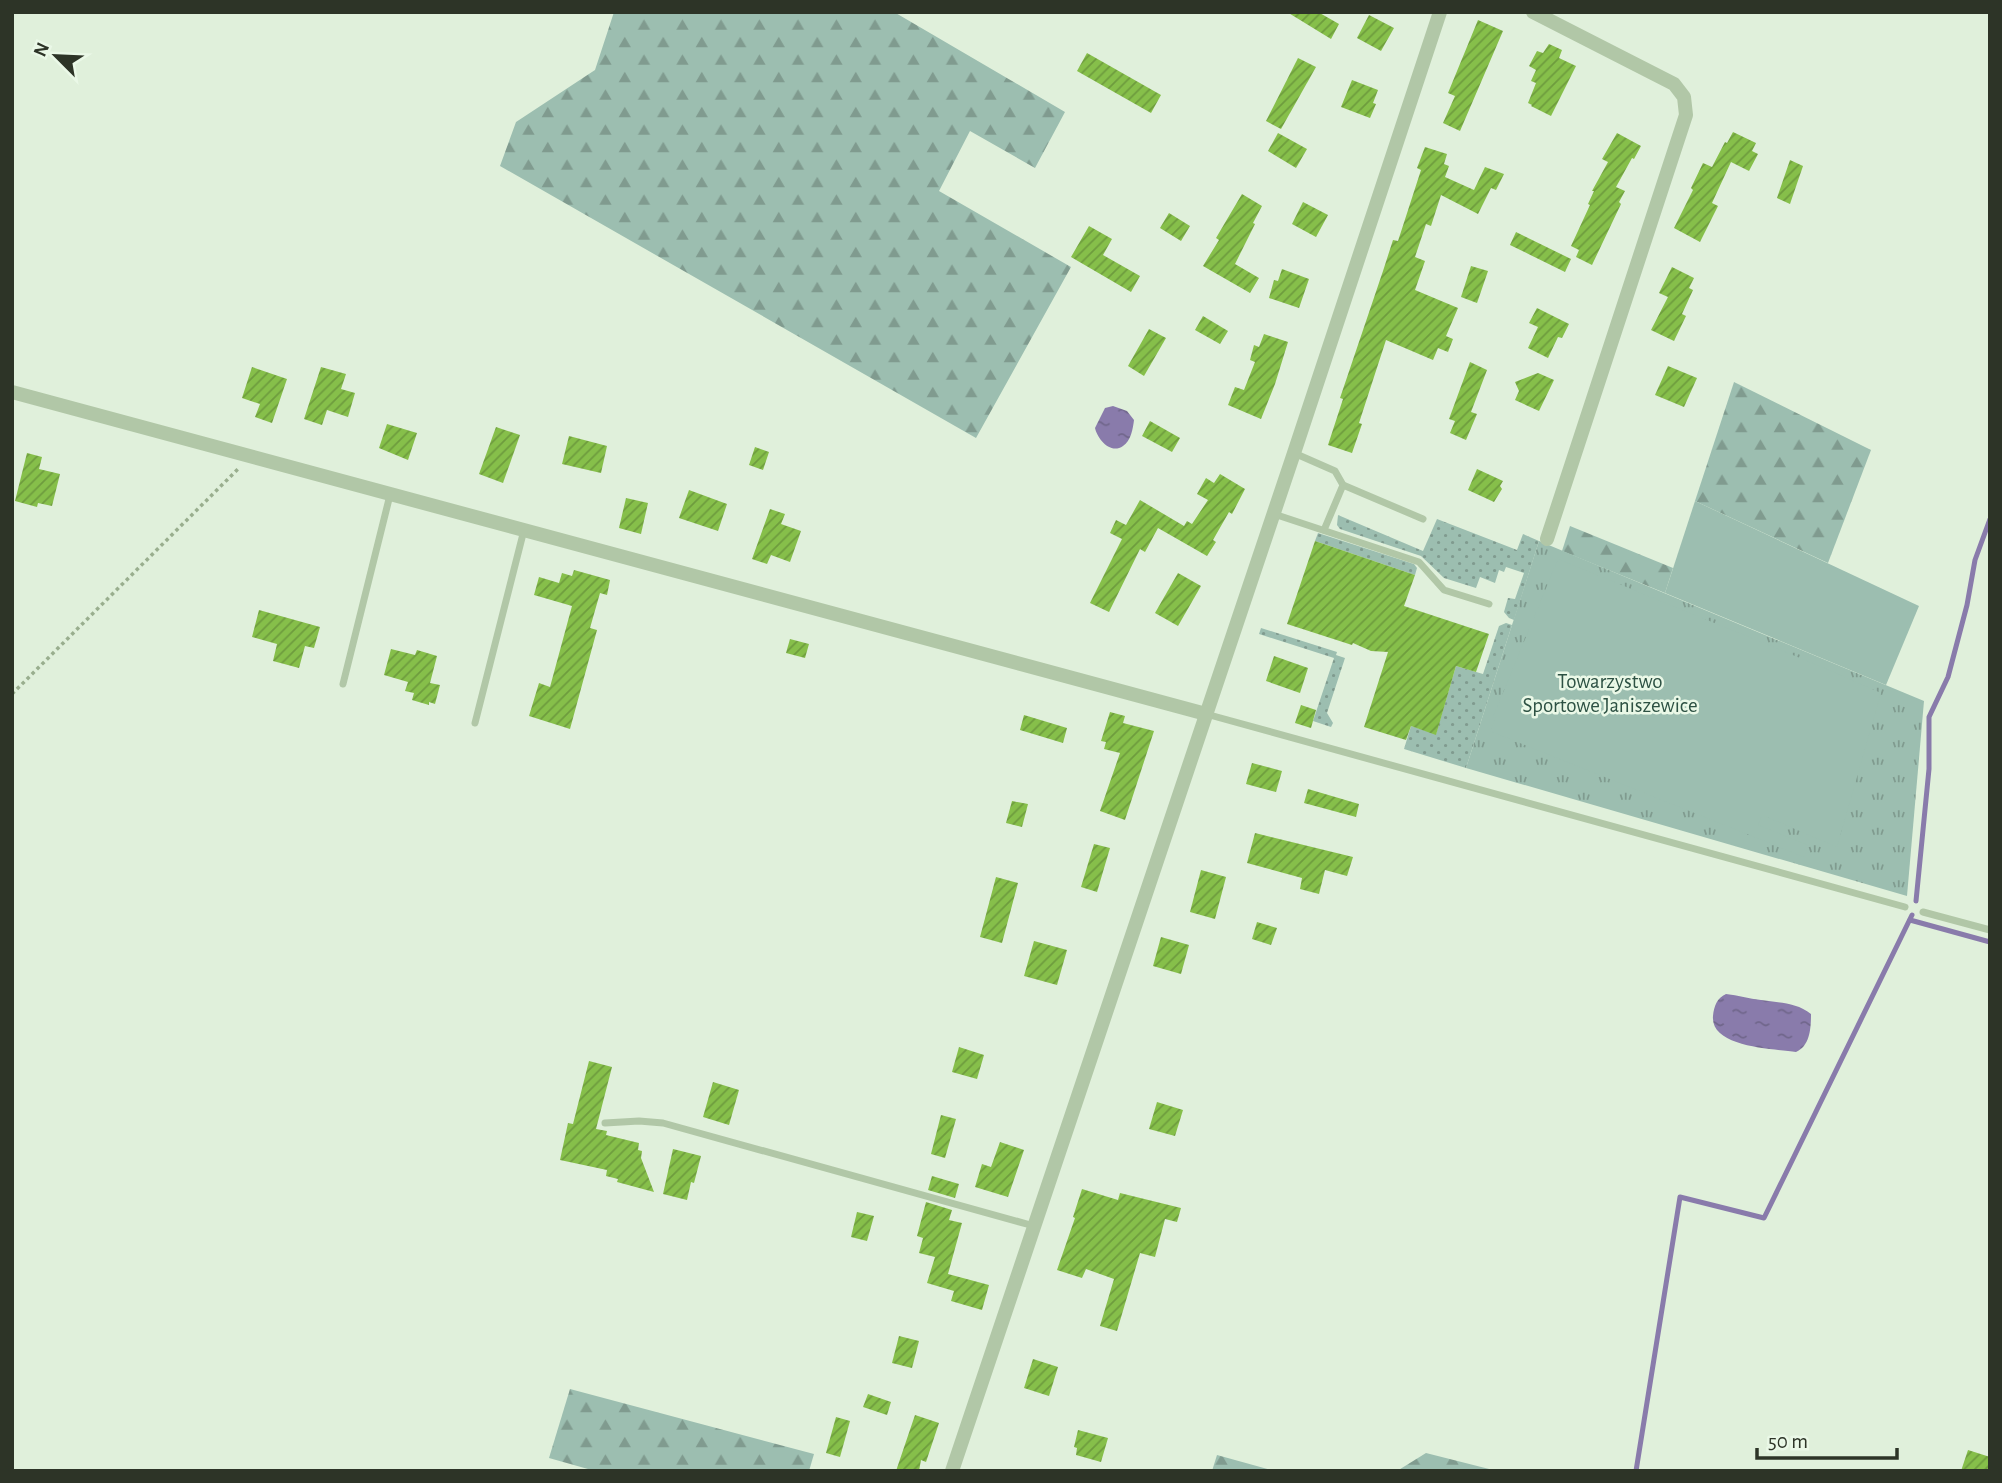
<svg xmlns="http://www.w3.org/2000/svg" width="2002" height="1483" viewBox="0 0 2002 1483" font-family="'Alegreya Sans',sans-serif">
  <defs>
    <pattern id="grass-dots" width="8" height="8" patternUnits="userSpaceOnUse" patternTransform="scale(1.75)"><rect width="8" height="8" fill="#9cbeb0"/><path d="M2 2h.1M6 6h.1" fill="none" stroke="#809b8f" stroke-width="1.8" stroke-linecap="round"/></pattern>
    <pattern id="forest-firs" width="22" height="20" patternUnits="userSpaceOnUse" patternTransform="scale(1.75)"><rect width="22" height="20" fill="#9cbeb0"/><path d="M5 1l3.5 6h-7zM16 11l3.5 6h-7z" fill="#809b8f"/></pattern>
    <pattern id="park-tufts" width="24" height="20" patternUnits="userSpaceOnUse" patternTransform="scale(1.75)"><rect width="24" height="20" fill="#9cbeb0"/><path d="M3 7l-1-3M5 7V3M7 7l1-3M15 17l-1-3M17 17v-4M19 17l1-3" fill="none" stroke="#809b8f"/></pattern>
    <pattern id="water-ripples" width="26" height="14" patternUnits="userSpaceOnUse" patternTransform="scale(1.75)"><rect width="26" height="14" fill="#897bab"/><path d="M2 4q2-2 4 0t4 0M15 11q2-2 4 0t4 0" fill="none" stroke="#70668b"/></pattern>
    <pattern id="building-hatch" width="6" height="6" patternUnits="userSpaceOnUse" patternTransform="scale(1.75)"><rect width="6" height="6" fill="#86bf4a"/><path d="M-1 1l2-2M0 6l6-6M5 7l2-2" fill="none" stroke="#6e9c3e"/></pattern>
  </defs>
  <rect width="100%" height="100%" fill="#e0f0db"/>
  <!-- grass -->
  <g fill="url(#grass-dots)">
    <path d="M1338 515 1423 551 1437 519 1517 550 1523 534 1539 541 1514 620 1509 618 1504 612 1508 598 1515 599 1524 573 1506 567 1504 572 1499 570 1495 583 1480 577 1476 588 1444 578 1421 556 1340 529 1337 525Z"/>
    <path d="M1318 533 1414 564 1417 568 1415 575 1315 541Z"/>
    <path d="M1506 623 1512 625 1466 768 1404 749 1411 726 1436 734 1456 666 1483 674 1499 626Z"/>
    <path d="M1261 628 1337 652 1336 655 1345 658 1327 713 1333 723 1331 727 1313 721 1334 658 1259 634Z"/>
  </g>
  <!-- forest -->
  <g fill="url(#forest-firs)">
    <path d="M614 12H894L1065 112 1035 168 970 131 939 191 1071 267 976 438 500 166 516 122 595 70Z"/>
    <path d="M1734 382 1871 450 1828 563 1695 501Z"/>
    <path d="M1570 526 1673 568 1665 593 1562 551Z"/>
    <path d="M570 1389 814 1454 809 1471H595L549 1458Z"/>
    <path d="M1426 1453 1497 1471H1397Z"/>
    <path d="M1217 1455 1275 1471H1212Z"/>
  </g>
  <!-- park -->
  <path fill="url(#park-tufts)" d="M1539 541 1924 701 1907 896 1466 768Z"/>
  <!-- pitch -->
  <g fill="#9cbeb0">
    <path d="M1695 501 1919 606 1886 685 1665 593Z"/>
    <path d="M1558 559 1822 667 1881 693 1837 847 1762 815 1758 825 1808 845 1804 857 1490 731 1496 718 1493 717Z"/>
  </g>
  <!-- water -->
  <g fill="url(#water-ripples)">
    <path d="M1113 406 1127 411 1134 420C1133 428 1131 441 1123 446 1110 455 1097 438 1095 428L1105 408Z"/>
    <path d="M1726 994C1738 995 1749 999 1761 1000 1779 1003 1796 1002 1811 1014 1811 1028 1810 1046 1796 1052 1775 1049 1710 1048 1713 1016 1714 1006 1717 998 1726 994Z"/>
  </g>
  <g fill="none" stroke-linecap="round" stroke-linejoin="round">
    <!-- stream -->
    <g stroke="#897bab" stroke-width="5">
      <path d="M1916 901 1929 769V717L1948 677 1967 605 1975 560 1990 519"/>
      <path d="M1910 920 1990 942"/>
      <path d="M1636 1471 1680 1197 1764 1218 1912 915"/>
    </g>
  </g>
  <!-- building -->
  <g fill="url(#building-hatch)">
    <path d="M1287 12H1318L1339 24 1331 39Z"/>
    <path d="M1369 15 1394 28 1381 51 1357 38Z"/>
    <path d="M1478 20 1503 31 1460 131 1443 123 1455 96 1448 93Z"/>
    <path d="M1549 44 1562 50 1559 58 1576 66 1551 116 1531 106 1532 105 1528 103 1536 83 1531 81 1536 70 1529 66 1537 51 1543 53Z"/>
    <path d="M1087 53 1161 95 1151 113 1077 71Z"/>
    <path d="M1298 58 1316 67 1281 129 1266 121Z"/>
    <path d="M1352 80 1378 90 1373 103 1376 104 1370 118 1341 107Z"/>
    <path d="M1733 132 1756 143 1752 151 1758 154 1749 171 1731 162 1712 203 1718 206 1700 242 1674 228 1693 190 1691 188 1703 163 1712 167 1725 142 1727 143Z"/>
    <path d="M1278 133 1307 149 1296 168 1268 151Z"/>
    <path d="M1617 133 1641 146 1634 159 1632 158 1616 187 1625 191 1619 202 1621 204 1592 265 1576 257 1579 250 1571 246 1590 205 1588 204 1594 191H1592L1608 162 1602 159Z"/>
    <path d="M1425 147 1447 154 1444 164 1449 166 1445 177 1474 190 1485 167 1504 174 1496 190 1491 188 1478 214 1441 195 1431 226 1426 224 1415 257 1425 261 1415 290 1458 308 1446 336 1453 339 1448 352 1438 348 1433 360 1386 340 1359 423 1362 424 1352 453 1328 445 1343 399 1340 398 1383 271 1393 240 1398 241 1421 170 1417 168Z"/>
    <path d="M1790 160 1803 166 1790 204 1777 198Z"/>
    <path d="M1242 194 1262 206 1253 223 1255 224 1235 264 1259 278 1250 293 1203 266 1219 240 1216 238Z"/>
    <path d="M1303 202 1328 215 1316 237 1292 224Z"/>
    <path d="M1169 213 1190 226 1181 241 1160 228Z"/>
    <path d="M1089 226 1112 239 1103 255 1140 276 1131 292 1071 257Z"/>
    <path d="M1516 232 1571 259 1565 272 1510 245Z"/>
    <path d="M1471 266 1488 271 1477 303 1461 297Z"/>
    <path d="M1672 267 1694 278 1689 288 1693 290 1682 314 1686 316 1674 341 1651 330 1668 297 1659 293Z"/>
    <path d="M1282 269 1309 279 1299 308 1269 298 1274 280 1278 281Z"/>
    <path d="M1537 308 1569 324 1562 338 1558 337 1548 358 1528 348 1538 327 1529 323Z"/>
    <path d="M1203 316 1228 331 1220 344 1195 330Z"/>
    <path d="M1149 329 1166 338 1144 376 1128 366Z"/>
    <path d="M1264 334 1288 342 1275 384 1261 419 1228 405 1235 387 1244 390 1255 362 1250 360 1254 345 1259 347Z"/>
    <path d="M1470 362 1487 370 1471 412 1477 414 1466 440 1450 433 1455 421 1449 419Z"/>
    <path d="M1668 366 1697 378 1684 407 1655 395Z"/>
    <path d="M252 367 287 379 272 423 255 417 260 404 242 398Z"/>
    <path d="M321 367 346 374 341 389 355 393 348 417 327 410 322 425 304 419Z"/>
    <path d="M1538 373 1554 380 1539 411 1515 400 1519 391 1515 382Z"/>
    <path d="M1150 421 1180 438 1172 452 1142 436Z"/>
    <path d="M387 424 417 433 408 460 379 448Z"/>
    <path d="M496 427 520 435 503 483 479 474Z"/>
    <path d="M569 436 607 446 601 473 562 464Z"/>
    <path d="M755 447 769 452 763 470 749 465Z"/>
    <path d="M27 453 42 457 39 469 60 474 52 506 38 503 37 507 15 501Z"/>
    <path d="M1477 469 1503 481 1500 486 1502 489 1494 502 1468 490Z"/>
    <path d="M1220 474 1245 489 1232 514 1229 512 1213 540 1216 542 1207 556 1158 528 1145 552 1140 549 1109 612 1090 603 1122 539 1110 533 1116 520 1126 525 1140 500 1184 526 1187 521 1192 524 1208 500 1197 494 1206 478 1214 483Z"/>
    <path d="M689 490 727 504 718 531 679 518Z"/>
    <path d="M626 498 648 503 641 534 619 528Z"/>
    <path d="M770 509 785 514 781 524 801 531 790 562 771 555 767 564 752 559Z"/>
    <path d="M1315 541 1415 575 1404 606 1489 634 1476 672 1456 666 1436 735 1411 726 1406 740 1364 727 1388 652 1371 651 1353 643 1352 645 1287 624Z"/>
    <path d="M574 570 610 580 607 595 600 593 590 628 597 630 570 729 529 716 539 683 550 687 572 606 534 595 539 577 559 583 562 573 572 576Z"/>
    <path d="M1178 573 1201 586 1178 626 1155 613Z"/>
    <path d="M259 610 320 627 314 648 305 646 299 668 273 661 277 644 252 637Z"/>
    <path d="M790 639 809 644 805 658 786 653Z"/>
    <path d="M391 649 415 655 417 650 437 656 430 683 440 685 435 704 429 702V705L412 700 414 693 405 691 408 682 384 675Z"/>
    <path d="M1274 656 1308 668 1300 693 1266 681Z"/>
    <path d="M1301 705 1316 710 1311 728 1295 723Z"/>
    <path d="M1110 712 1125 716 1123 723 1154 731 1125 820 1100 811 1120 753 1104 749 1106 742 1101 741Z"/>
    <path d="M1024 715 1067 728 1063 743 1020 730Z"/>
    <path d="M1252 763 1282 771 1276 792 1246 784Z"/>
    <path d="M1308 789 1359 804 1356 817 1304 803Z"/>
    <path d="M1012 801 1028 804 1022 827 1006 823Z"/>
    <path d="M1255 833 1353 857 1347 876 1325 870 1319 894 1300 889 1302 878 1247 863Z"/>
    <path d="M1094 844 1110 848 1097 892 1081 887Z"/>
    <path d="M1201 870 1226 877 1215 919 1190 912Z"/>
    <path d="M996 877 1018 883 1002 943 980 937Z"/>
    <path d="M1257 922 1277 928 1271 945 1252 939Z"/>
    <path d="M1161 937 1189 945 1181 974 1153 966Z"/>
    <path d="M1034 941 1067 950 1057 985 1024 976Z"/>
    <path d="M959 1047 984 1055 977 1079 952 1072Z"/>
    <path d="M589 1061 612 1067 596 1129 607 1131 606 1135 639 1143 638 1150 642 1151 641 1158 654 1192 617 1182 618 1179 606 1176 607 1170 560 1160 568 1123 573 1124Z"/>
    <path d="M713 1082 739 1090 729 1125 703 1117Z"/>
    <path d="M1157 1102 1183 1110 1175 1136 1149 1129Z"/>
    <path d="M941 1115 956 1119 945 1158 931 1154Z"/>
    <path d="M1000 1142 1024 1150 1008 1197 975 1187 982 1164 991 1167Z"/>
    <path d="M673 1149 701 1156 694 1183 691 1182 687 1200 663 1194Z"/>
    <path d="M932 1176 959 1184 955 1198 928 1190Z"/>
    <path d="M1082 1189 1118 1200 1120 1193 1181 1208 1177 1222 1165 1219 1155 1257 1140 1253 1117 1331 1100 1326 1114 1279 1086 1269 1082 1278 1057 1270 1075 1218 1073 1217Z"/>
    <path d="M926 1202 952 1210 949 1220 962 1223 948 1274 989 1285 982 1310 951 1301 954 1291 927 1283 935 1257 919 1253 923 1238 917 1236Z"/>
    <path d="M857 1212 874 1216 867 1241 851 1237Z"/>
    <path d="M899 1336 919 1341 912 1368 892 1363Z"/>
    <path d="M1033 1359 1058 1367 1049 1396 1024 1388Z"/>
    <path d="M868 1394 891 1402 887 1415 863 1407Z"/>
    <path d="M915 1415 939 1423 926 1462 921 1460 919 1471H896Z"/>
    <path d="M836 1417 850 1421 840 1457 826 1453Z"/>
    <path d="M1078 1430 1108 1438 1101 1462 1076 1455 1077 1448 1074 1447Z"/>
    <path d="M1968 1450 1990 1457V1471H1961Z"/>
  </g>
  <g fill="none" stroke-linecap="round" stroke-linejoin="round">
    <!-- path -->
    <path stroke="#99ae8e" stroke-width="3.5" stroke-dasharray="3.5 3.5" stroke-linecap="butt" d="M12 694 239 468"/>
    <!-- lane -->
    <g stroke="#b1c7a7" stroke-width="7">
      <path d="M1294 453 1335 471 1343 485 1423 519"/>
      <path d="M1274 514 1419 562 1444 590 1489 604"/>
      <path d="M1324 530 1343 485"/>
      <path d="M343 684 390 495"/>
      <path d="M1206 714 1905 907"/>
      <path d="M475 723 524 530"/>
      <path d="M1923 912 1990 930"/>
      <path d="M605 1123 639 1121 663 1123 1034 1226"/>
    </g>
    <!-- street -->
    <g stroke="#b1c7a7" stroke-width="14">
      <path d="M1533 12 1674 84 1684 97 1686 115 1547 539"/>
      <path d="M12 392 1206 714"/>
      <path d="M952 1471 1294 453 1440 12"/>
    </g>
  </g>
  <g text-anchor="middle" stroke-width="5" stroke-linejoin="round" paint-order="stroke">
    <!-- park labels -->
    <g font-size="21" fill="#2d5143" stroke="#eaf8e7">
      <text x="1610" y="688">Towarzystwo<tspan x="1610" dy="24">Sportowe Janiszewice</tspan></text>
    </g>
  </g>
  <!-- border -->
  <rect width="2002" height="1483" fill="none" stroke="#2d3427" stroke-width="28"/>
  <!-- north arrow -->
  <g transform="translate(56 56) rotate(294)" stroke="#eaf8e7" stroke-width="5" paint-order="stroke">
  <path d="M0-5L12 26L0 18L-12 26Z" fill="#2d3427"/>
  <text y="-10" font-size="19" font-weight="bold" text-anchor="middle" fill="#2d3427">N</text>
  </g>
  <!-- scale -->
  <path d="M1757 1448v10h140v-10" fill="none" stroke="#2d3427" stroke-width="3.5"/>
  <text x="1768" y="1448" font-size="21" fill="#2d3427" stroke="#eaf8e7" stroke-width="5" paint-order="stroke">50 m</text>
</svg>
